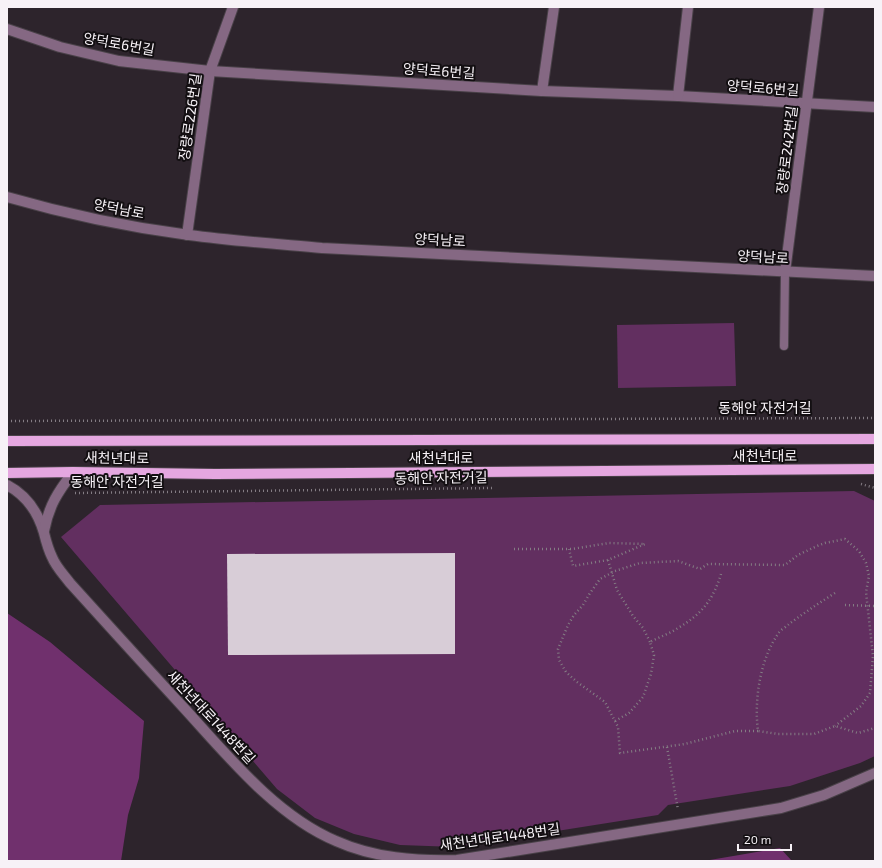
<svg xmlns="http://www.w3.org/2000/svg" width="882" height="868" viewBox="0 0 882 868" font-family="'Exo 2','Noto Sans KR',sans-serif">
  <rect width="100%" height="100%" fill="#2d242c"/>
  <!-- green -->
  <g fill="#622f60">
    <path d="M734 323 736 386 618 388 617 325Z"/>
    <path d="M854 491 875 501V756L860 763 790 786 668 805 658 815 456 847 400 845 354 834 315 818 277 789 61 537 100 505Z"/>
  </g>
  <!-- forest -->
  <g fill="#70306d">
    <path d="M7 613 50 642 144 721 139 778 128 815 121 861H7Z"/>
    <path d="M780 848 792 861H704Z"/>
  </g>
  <!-- building -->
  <path fill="#d8cdd7" d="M455 553V654L228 655 227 554Z"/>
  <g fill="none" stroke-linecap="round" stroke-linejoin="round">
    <!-- service casing -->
    <g stroke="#494148" stroke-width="10">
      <path id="service" d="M784 346 785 272"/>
    </g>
    <!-- minor casing -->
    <g stroke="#494148" stroke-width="12">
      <g id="minor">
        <path d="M7 29 60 47 119 61 210 71 542 91 678 96 875 107"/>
        <path d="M542 91 554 7"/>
        <path d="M678 96 688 7"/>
        <path d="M187 235 210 71 233 7"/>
        <path d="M785 272 819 7"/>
        <path d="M7 485C26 495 38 512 44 533 46 541 48 549 52 557 56 567 64 575 70 583 108 625 146 667 184 708 227 755 276 816 336 841 374 858 415 861 457 860L781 808 824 795 875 773"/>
        <path d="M44 531C49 505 58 492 73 472"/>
      </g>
    </g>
    <!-- tertiary casing -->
    <g stroke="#494148" stroke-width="12">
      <path id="tertiary" d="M7 197C66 214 127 227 189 235 233 241 277 244 322 248L875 276"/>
    </g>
    <!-- primary casing -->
    <g stroke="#494148" stroke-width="12">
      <g id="primary">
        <path d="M7 441 875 439"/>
        <path d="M7 473 73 472 215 474 875 469"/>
      </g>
    </g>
    <!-- path -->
    <g stroke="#847d84" stroke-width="2.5" stroke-dasharray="1 3" stroke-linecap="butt">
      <path d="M7 421 875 418"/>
      <path d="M861 484 875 488"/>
      <path d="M75 493 492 488"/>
      <path d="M514 549H572L609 543 645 544 608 560 573 566 569 549"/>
      <path d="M608 560 617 590 633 616 643 628 650 642"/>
      <path d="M835 593C819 603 804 613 789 624 786 627 780 630 778 634 760 660 754 700 758 731L778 734H814L835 726 858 733 875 728"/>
      <path d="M845 605 875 606"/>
      <path d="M615 721 629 713 643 697 651 674 654 655 650 642C659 637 669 634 678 628 702 614 713 600 721 574"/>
      <path d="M758 731H735L685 744 620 753 618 727 605 702 577 682 566 672 559 660 558 649 568 625 574 615 583 605 590 593 600 579 615 571 640 563 678 561 700 569 708 564 785 565 798 555 817 546 825 543 845 539 859 551 866 563 869 576 866 592 873 656 870 693 861 706 835 726"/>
      <path d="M667 747 678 810"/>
    </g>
    <!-- service -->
    <use href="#service" stroke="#856883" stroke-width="8"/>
    <!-- minor -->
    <use href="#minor" stroke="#856883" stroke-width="10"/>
    <!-- tertiary -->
    <use href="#tertiary" stroke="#856883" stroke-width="10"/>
    <!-- primary -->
    <use href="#primary" stroke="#e5a7e0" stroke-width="10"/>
  </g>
  <g text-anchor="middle" stroke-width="4" stroke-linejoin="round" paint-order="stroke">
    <!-- street labels -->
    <g font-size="14" fill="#f7f2f7" stroke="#130f12">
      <text transform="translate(119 44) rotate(10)" y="5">양덕로6번길</text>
      <text transform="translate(439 71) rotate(4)" y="5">양덕로6번길</text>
      <text transform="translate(763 88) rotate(4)" y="5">양덕로6번길</text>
      <text transform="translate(190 117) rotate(-82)" y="5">장량로226번길</text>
      <text transform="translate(787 150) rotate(-83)" y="5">장량로242번길</text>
      <text transform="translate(119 209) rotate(11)" y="5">양덕남로</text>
      <text transform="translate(440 240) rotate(3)" y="5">양덕남로</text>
      <text transform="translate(763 257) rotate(3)" y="5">양덕남로</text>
      <text x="765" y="413">동해안 자전거길</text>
      <text x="765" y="461">새천년대로</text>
      <text transform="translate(117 458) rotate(1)" y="5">새천년대로</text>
      <text x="441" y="463">새천년대로</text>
      <text transform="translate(441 478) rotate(-1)" y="5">동해안 자전거길</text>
      <text x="117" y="487">동해안 자전거길</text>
      <text transform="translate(211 717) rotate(47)" y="5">새천년대로1448번길</text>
      <text transform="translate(500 837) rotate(-8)" y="5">새천년대로1448번길</text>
    </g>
  </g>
  <!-- border -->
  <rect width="882" height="868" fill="none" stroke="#f7f2f7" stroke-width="16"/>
  <!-- scale -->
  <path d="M738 844v6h53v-6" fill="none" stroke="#f7f2f7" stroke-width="2"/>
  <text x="744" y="844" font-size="12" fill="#f7f2f7" stroke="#130f12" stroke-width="3" paint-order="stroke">20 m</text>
</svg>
